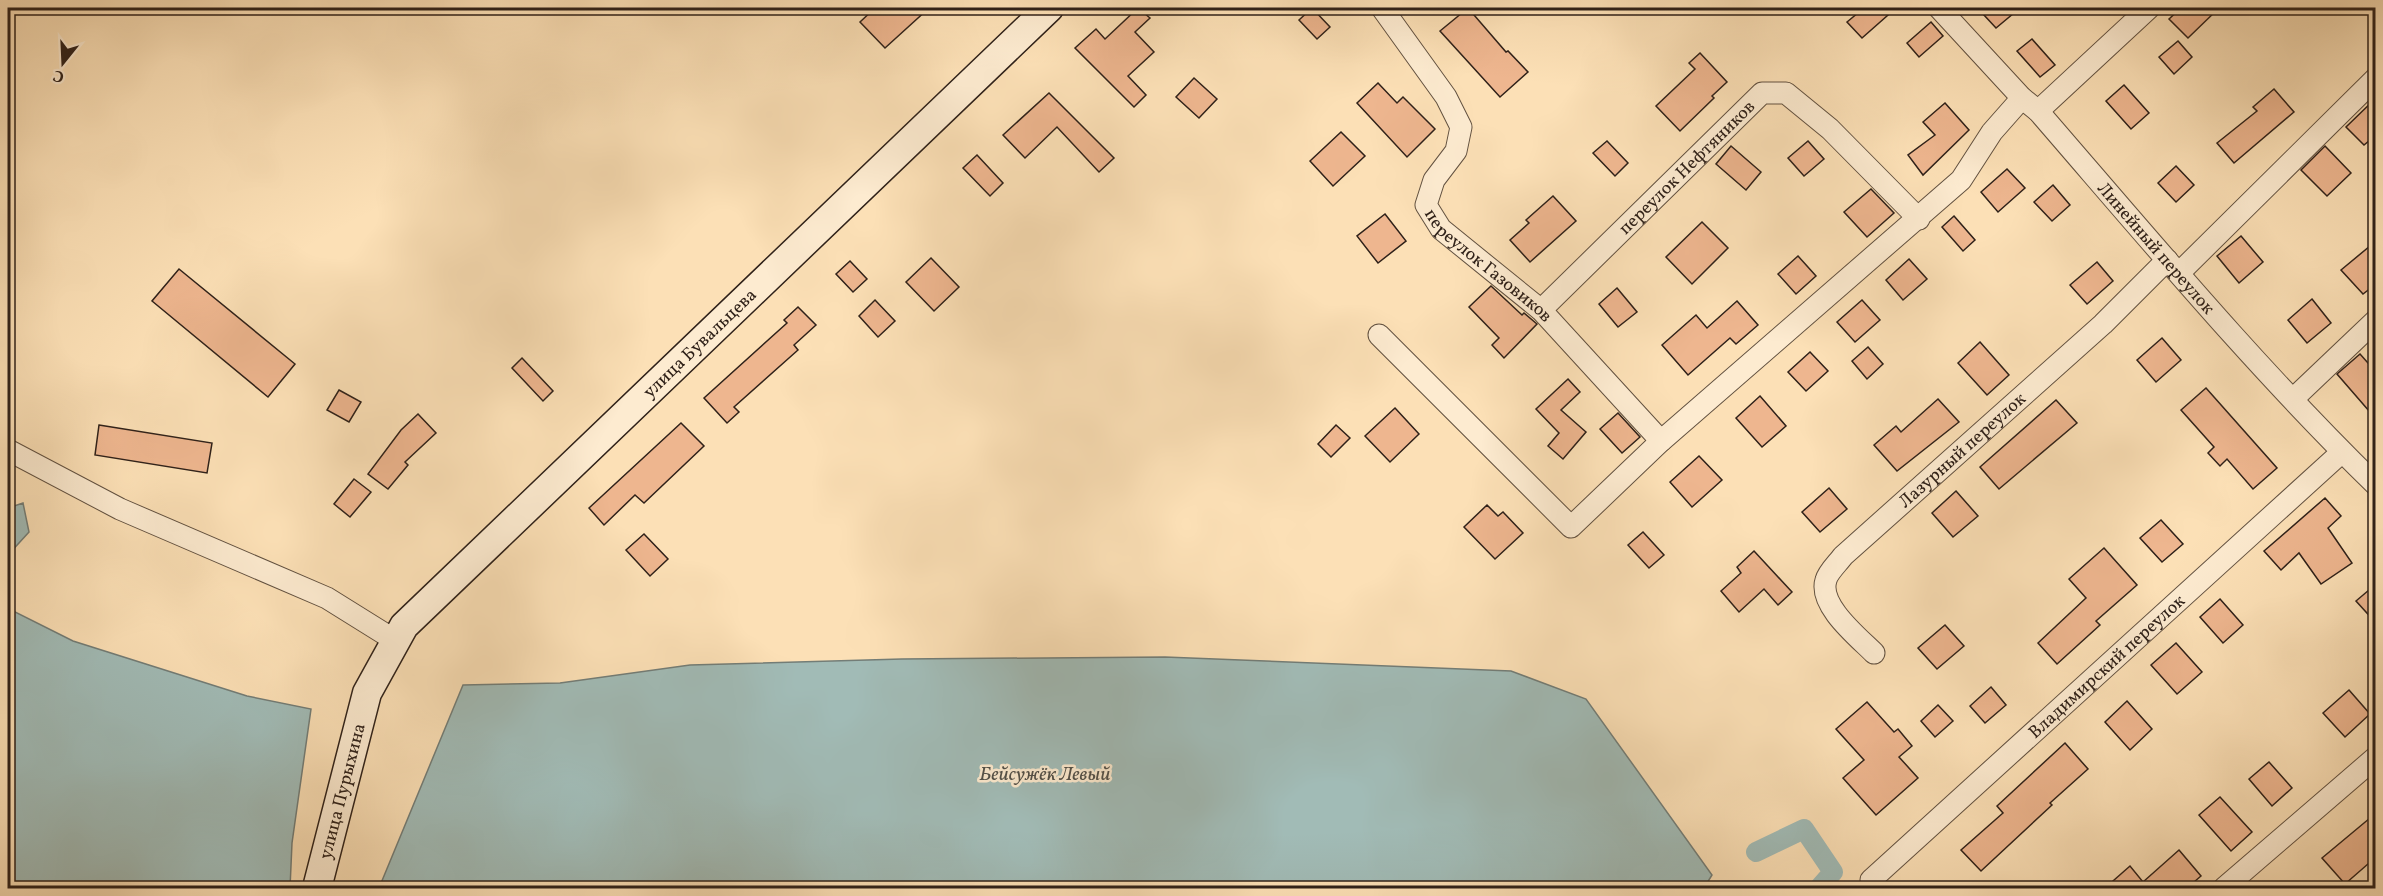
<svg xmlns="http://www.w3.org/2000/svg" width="2383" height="896" viewBox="0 0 2383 896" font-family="Vollkorn,serif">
  <rect width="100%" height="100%" fill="#fce0b6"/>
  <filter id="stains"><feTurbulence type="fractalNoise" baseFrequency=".00333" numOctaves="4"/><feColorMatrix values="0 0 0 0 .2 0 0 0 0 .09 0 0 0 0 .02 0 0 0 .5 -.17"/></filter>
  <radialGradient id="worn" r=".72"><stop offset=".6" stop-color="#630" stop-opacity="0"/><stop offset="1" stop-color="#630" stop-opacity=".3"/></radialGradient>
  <!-- water -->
  <g fill="#a1bbb6" stroke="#737d77" stroke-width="1.5">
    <path d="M23 503 29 532 8 555V508Z"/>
    <path d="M8 600 15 612 73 641 247 696 311 709 292 843 290 888H8Z"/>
    <path d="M1165 657 1511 671 1586 699 1712 875 1704 888H379L463 685 560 683 690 665 902 659Z"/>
  </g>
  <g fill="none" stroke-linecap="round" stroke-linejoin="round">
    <!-- canal -->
    <path stroke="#a1bbb6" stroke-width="20" d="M1756 852 1804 829 1833 872 1819 888"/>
  </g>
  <!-- building -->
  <g fill="#eeb68f" stroke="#2f2119" stroke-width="1.5">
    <path d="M875 8H929L885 48 860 22Z"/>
    <path d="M1138 8 1150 18 1135 32 1154 52 1128 76 1146 95 1134 107 1075 48 1096 29 1105 39Z"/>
    <path d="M1312 8 1330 27 1317 39 1299 20Z"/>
    <path d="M1468 8 1506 52 1508 51 1528 72 1500 97 1440 31Z"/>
    <path d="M1864 8H1896L1862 38 1847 22Z"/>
    <path d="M1993 8H2020L1996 28 1984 15Z"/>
    <path d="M2181 8H2219L2188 38 2169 19Z"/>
    <path d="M1931 22 1943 36 1919 57 1907 43Z"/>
    <path d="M2032 39 2055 65 2040 77 2017 51Z"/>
    <path d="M2178 41 2192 57 2174 74 2159 57Z"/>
    <path d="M1700 53 1727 82 1712 96 1714 98 1680 131 1656 106 1695 69 1689 63Z"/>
    <path d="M1194 78 1217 99 1199 118 1176 97Z"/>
    <path d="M1378 83 1397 103 1403 97 1435 129 1407 157 1357 103Z"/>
    <path d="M2124 85 2149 113 2131 129 2106 101Z"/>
    <path d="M2274 89 2294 112 2234 163 2217 143 2257 111 2253 107Z"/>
    <path d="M1049 93 1114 158 1099 172 1057 127 1025 158 1003 135Z"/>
    <path d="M2376 98V135L2364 145 2346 127Z"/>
    <path d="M1945 103 1969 130 1923 175 1908 155 1935 135 1923 122Z"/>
    <path d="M1341 132 1365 156 1333 186 1310 161Z"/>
    <path d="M1607 141 1628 163 1615 176 1593 153Z"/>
    <path d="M1808 141 1824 159 1804 176 1788 158Z"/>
    <path d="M1731 146 1761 172 1746 190 1716 164Z"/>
    <path d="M2325 146 2351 173 2327 196 2301 170Z"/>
    <path d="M977 155 1003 183 990 196 963 168Z"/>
    <path d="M2176 166 2194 185 2176 202 2158 183Z"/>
    <path d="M2007 169 2025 188 1998 212 1981 192Z"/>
    <path d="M2053 185 2070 205 2052 221 2034 202Z"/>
    <path d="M1871 189 1894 213 1867 237 1844 212Z"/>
    <path d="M1553 196 1576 221 1530 262 1510 240 1529 223 1526 220Z"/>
    <path d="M1385 214 1406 241 1378 263 1357 236Z"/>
    <path d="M1954 216 1975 240 1963 251 1942 227Z"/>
    <path d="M1702 222 1728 248 1692 284 1666 257Z"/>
    <path d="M2241 236 2263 262 2239 283 2217 256Z"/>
    <path d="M2376 241V284L2363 294 2341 270Z"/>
    <path d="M1798 256 1816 276 1796 294 1778 274Z"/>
    <path d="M931 258 959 287 934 311 906 282Z"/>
    <path d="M1909 259 1927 279 1903 300 1886 280Z"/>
    <path d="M850 261 867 279 853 292 836 274Z"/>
    <path d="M2097 262 2113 281 2087 304 2070 285Z"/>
    <path d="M179 269 295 364 268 397 152 301Z"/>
    <path d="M1491 286 1522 315 1524 313 1537 324 1504 358 1492 345 1499 338 1469 307Z"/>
    <path d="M1617 288 1637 312 1618 327 1599 304Z"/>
    <path d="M2312 299 2331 323 2307 343 2288 320Z"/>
    <path d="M875 300 895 321 878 337 859 316Z"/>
    <path d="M1862 300 1880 320 1855 342 1837 322Z"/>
    <path d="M1737 301 1758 325 1736 344 1730 338 1688 375 1662 345 1696 315 1707 328Z"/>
    <path d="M798 307 816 325 794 345 798 350 734 407 739 412 727 423 704 398 787 323 784 320Z"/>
    <path d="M2162 338 2181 360 2156 382 2137 360Z"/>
    <path d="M1980 342 2009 375 1987 395 1958 363Z"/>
    <path d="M1868 347 1883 364 1867 379 1852 361Z"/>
    <path d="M1810 352 1828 371 1806 391 1788 372Z"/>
    <path d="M2360 354 2376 372V419L2337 374Z"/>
    <path d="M522 358 553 391 543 401 512 368Z"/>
    <path d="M1568 379 1580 392 1561 410 1586 432 1563 459 1548 446 1559 433 1536 409Z"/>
    <path d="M2206 388 2277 468 2253 489 2227 459 2220 466 2208 453 2214 447 2181 410Z"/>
    <path d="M339 390 361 402 349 422 327 410Z"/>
    <path d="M1760 396 1786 426 1762 447 1736 418Z"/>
    <path d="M1938 399 1959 422 1897 471 1874 445 1896 426 1901 432Z"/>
    <path d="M2056 400 2077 423 1999 489 1980 467Z"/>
    <path d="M1395 408 1419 434 1390 462 1365 436Z"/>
    <path d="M1618 413 1640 437 1622 453 1600 429Z"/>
    <path d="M418 414 436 433 405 462 408 465 388 489 368 474 401 430Z"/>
    <path d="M681 423 704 446 644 503 635 495 604 525 589 508Z"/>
    <path d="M99 425 212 443 207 473 95 455Z"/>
    <path d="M1336 425 1350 438 1331 457 1318 444Z"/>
    <path d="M1699 456 1722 480 1692 507 1670 482Z"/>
    <path d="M354 479 371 492 350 517 334 504Z"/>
    <path d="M1829 488 1847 509 1820 532 1802 512Z"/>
    <path d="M1956 491 1978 516 1953 537 1932 513Z"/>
    <path d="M2325 498 2341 516 2328 528 2352 563 2321 584 2299 553 2281 570 2264 551Z"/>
    <path d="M1487 505 1498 516 1503 512 1523 533 1495 559 1464 527Z"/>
    <path d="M2161 520 2183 544 2162 562 2140 538Z"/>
    <path d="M1643 532 1664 555 1649 568 1628 545Z"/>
    <path d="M644 534 668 559 650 576 626 550Z"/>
    <path d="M2104 548 2137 585 2096 621 2100 625 2057 664 2038 643 2086 598 2069 579Z"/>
    <path d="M1754 551 1792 592 1778 605 1764 589 1739 612 1721 591 1741 573 1737 567Z"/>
    <path d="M2376 584V623L2356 601Z"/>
    <path d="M2220 599 2243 625 2223 643 2200 617Z"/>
    <path d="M1945 625 1964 646 1937 669 1918 648Z"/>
    <path d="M2176 643 2202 672 2177 694 2151 665Z"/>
    <path d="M1991 687 2006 705 1985 723 1970 706Z"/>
    <path d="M2349 690 2370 714 2345 737 2323 713Z"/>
    <path d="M2127 701 2152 729 2130 750 2105 722Z"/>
    <path d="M1867 702 1894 732 1898 729 1912 746 1899 757 1918 778 1876 815 1843 778 1864 760 1836 729Z"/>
    <path d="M1938 705 1953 721 1935 737 1921 721Z"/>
    <path d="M2065 743 2088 769 2050 803 2052 805 1981 871 1961 850 2003 813 1997 806Z"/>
    <path d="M2269 762 2292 788 2272 806 2249 779Z"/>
    <path d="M2220 797 2252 832 2231 851 2199 815Z"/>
    <path d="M2376 813V857L2345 884 2322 858Z"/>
    <path d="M2179 850 2201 876 2187 888H2105L2130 866 2143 882Z"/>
  </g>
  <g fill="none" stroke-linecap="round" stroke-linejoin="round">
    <!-- street casing -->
    <g stroke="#625140" stroke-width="23">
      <g id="street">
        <path id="s1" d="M1382 8 1446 97 1461 127 1456 151 1434 180 1426 205 1441 229 1541 310 1661 441"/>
        <path id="s2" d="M1939 8 2022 98 2038 111C2148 238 2256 368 2376 485"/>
        <path d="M2038 111 2149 8"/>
        <path d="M2179 273 2376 78"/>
        <path id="s3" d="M1541 310 1762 93H1786L1830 129 1919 219"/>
        <path d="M1379 335 1571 527 1661 441 1961 180 1992 132 2022 98"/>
        <path d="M2293 399 2376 320"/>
        <path d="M8 450 120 509 327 598 396 641"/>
        <path id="s4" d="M1874 653C1858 637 1818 605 1826 580 1828 572 1838 563 1843 556L2103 324 2167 260"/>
        <path id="s5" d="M1871 880 2342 452"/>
        <path d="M2224 888 2376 757"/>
      </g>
    </g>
    <!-- secondary casing -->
    <g stroke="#2f2119" stroke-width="31">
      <g id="secondary">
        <path id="s6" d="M317 888 367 693 404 626 1049 8"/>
      </g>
    </g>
    <!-- street -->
    <use href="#street" stroke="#fdebd0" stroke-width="21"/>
    <!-- secondary -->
    <use href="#secondary" stroke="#fdebd0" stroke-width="28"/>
  </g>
  <g text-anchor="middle" stroke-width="5" stroke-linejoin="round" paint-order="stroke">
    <!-- street labels -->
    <g font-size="18" fill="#2f2119" stroke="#fdebd0">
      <text dy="6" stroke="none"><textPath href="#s3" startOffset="204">переулок Нефтяников</textPath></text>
      <text dy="6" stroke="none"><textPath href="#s2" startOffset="324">Линейный переулок</textPath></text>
      <text dy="6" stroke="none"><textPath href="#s1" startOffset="318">переулок Газовиков</textPath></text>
      <text dy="6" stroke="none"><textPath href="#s6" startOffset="687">улица Бувальцева</textPath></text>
      <text dy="6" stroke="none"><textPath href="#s4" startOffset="280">Лазурный переулок</textPath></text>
      <text dy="6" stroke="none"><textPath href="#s5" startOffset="318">Владимирский переулок</textPath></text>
      <text dy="6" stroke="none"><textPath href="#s6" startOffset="100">улица Пурыхина</textPath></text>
    </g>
    <!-- water labels -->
    <g font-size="20" font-style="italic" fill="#514f48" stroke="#fdebd0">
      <text x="1045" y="780">Бейсужёк Левый</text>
    </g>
  </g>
  <!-- margin -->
  <rect width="2383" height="896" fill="none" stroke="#fce0b6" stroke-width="30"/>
  <rect x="9" y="9" width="2365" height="878" fill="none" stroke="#2f2119" stroke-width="3"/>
  <rect x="15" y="15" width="2353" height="866" fill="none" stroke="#2f2119" stroke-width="1.5"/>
  <!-- north arrow -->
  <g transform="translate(63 63) rotate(198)" stroke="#fdebd0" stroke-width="4.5" paint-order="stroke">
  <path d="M0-4.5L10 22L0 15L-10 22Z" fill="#2f2119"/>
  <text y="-9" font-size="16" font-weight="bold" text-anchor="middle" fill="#2f2119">С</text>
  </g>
  <rect width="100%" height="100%" filter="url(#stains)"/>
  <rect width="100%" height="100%" fill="url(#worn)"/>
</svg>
